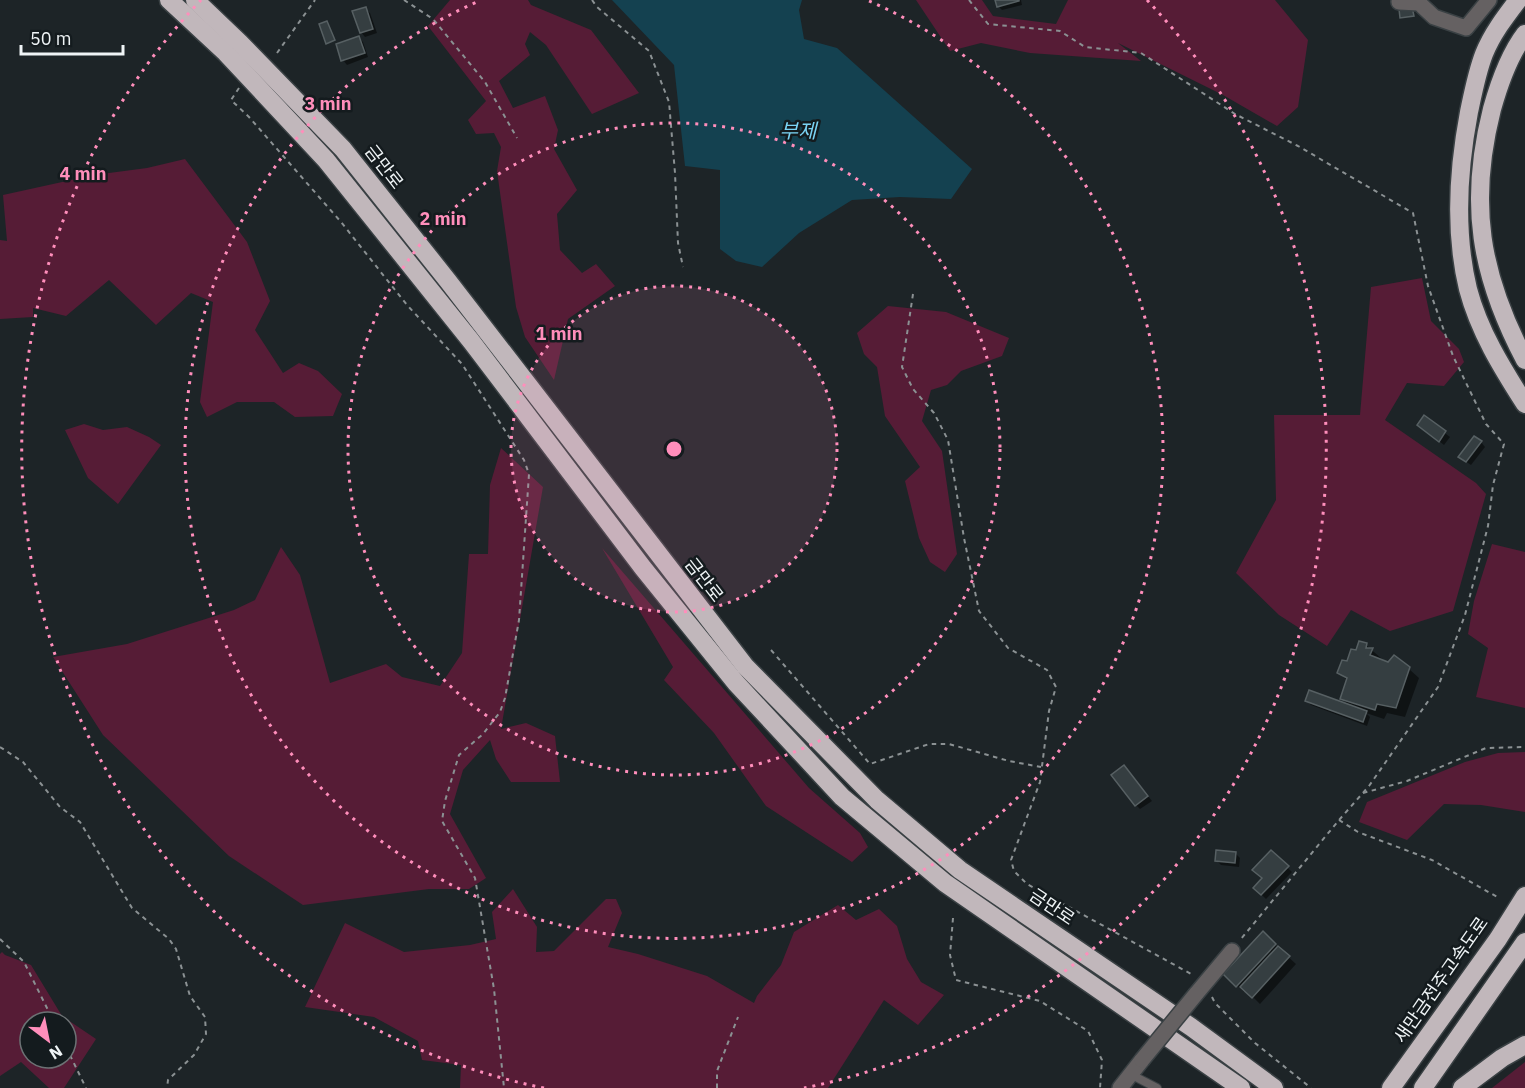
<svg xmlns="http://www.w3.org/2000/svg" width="1525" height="1088" viewBox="0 0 1525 1088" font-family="'IBM Plex Sans','Noto Sans KR',sans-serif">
  <rect width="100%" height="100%" fill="#1d2427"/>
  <!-- green -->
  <g fill="#561c36" fill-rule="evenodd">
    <path d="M450 0H528L531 5 591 30 639 93 592 114 546 45 530 32 525 44 530 55 499 81 513 108 545 96 558 130 554 149 577 190 557 214 560 250 582 273 596 264 615 286 568 319 554 380 525 337 516 307 497 171 501 147 494 133 476 134 468 120 486 101 428 26Z"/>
    <path d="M916 0H982L993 16 1056 24 1068 0H1275L1308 40 1298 107 1277 126 1223 95 1118 43 1141 61 1030 53 981 43 950 51Z"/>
    <path d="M185 159 247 242 270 301 255 330 283 373 299 363 318 371 342 394 333 416 295 417 274 402H237L207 417 200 402 213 302 191 293 156 325 109 280 66 316 33 308V317L0 319V240L7 241 3 195 94 175 147 168Z"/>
    <path d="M1422 278 1431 321 1459 349 1464 362 1444 386 1407 383 1385 420 1476 483 1486 494 1453 611 1390 631 1351 610 1327 646 1279 615 1236 573 1276 500 1274 415H1360L1371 287Z"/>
    <path d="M888 306 946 312 1009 338 1002 356 961 371 947 385 931 390 922 421 942 451 957 554 945 572 930 562 919 538 905 481 920 467 885 416 877 367 864 354 857 333Z"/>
    <path d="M84 424 103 430 127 427 149 437 161 445 118 504 88 478 65 430Z"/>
    <path d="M501 448 543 487 501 729 526 723 555 736 560 782H511L496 759 490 740 463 770 450 814 486 878 469 889H429L303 905 229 856 103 735 53 657 127 644 234 610 255 600 281 547 300 575 330 683 386 664 402 677 440 686 462 653 469 554H488L490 485Z"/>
    <path d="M1492 544 1525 552V708L1476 697 1488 648 1468 634 1474 601Z"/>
    <path d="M602 548 809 788 860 833 868 847 852 862 766 806 714 733 664 680 673 667Z"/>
    <path d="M1525 752V812L1481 805 1444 804 1407 840 1359 822 1367 802 1465 762 1498 753Z"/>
    <path d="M513 889 537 927 536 952 554 951 606 899H616L622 913 608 947 638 954 707 976 754 1003 757 996 781 965 794 932 838 905 856 920 879 909 897 926 907 959 921 982 944 995 918 1025 884 1000 828 1088H460L461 1065 422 1060 418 1041 374 1017 305 1007 345 923 404 952 470 945 496 939 492 912Z"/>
    <path d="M2 952 5 955 31 965 62 1016 96 1039 64 1088H49L21 1062 0 1076V954ZM30 1022H66V1058H30Z"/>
    <path d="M1525 1062V1088H1492Z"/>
  </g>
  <!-- water -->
  <path fill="#144150" d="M612 0H802L799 10 804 39 837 48 972 169 951 199 900 197 852 200 799 233 762 267 736 261 720 249V170L685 166 674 65Z"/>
  <!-- shadow -->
  <g fill="#0007">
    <path d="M996 0H1021L1022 5 1002 10 998 6Z"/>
    <path d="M365 9 370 13 377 33 365 37 361 32Z"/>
    <path d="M359 38 363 42 368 57 347 65 343 60Z"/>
    <path d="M1424 417 1450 437 1444 445 1419 425Z"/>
    <path d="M1481 442 1485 447 1471 465 1465 461Z"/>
    <path d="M1366 645 1382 659 1381 661 1409 669 1419 678 1405 717 1387 713 1384 719 1366 713 1370 717 1367 726 1311 705 1307 701 1350 707 1342 698 1348 681 1339 673 1357 652Z"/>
    <path d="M1128 771 1152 801 1140 809 1136 805Z"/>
    <path d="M1271 852 1292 872 1266 899 1255 888 1264 879Z"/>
    <path d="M1236 854 1240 858 1239 867 1221 865 1217 861Z"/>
    <path d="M1263 934 1296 964 1260 1004 1246 990 1244 992 1232 981Z"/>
  </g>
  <!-- building -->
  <g fill="#353e41" stroke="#576063" stroke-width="1.5">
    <path d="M995 0H1019V1L997 7Z"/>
    <path d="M366 7 373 29 360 33 352 11Z"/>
    <path d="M1412 7 1414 16 1400 18 1399 9Z"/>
    <path d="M327 21 335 40 326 44 319 24Z"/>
    <path d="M359 36 365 53 341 61 336 44Z"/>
    <path d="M1424 415 1446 431 1439 442 1417 425Z"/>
    <path d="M1474 436 1482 441 1466 462 1458 457Z"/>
    <path d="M1359 641 1367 643 1366 648H1373L1370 655 1388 662 1394 655 1410 667 1396 708 1377 704 1375 710 1340 699 1347 678 1337 673 1342 660 1347 661 1351 649 1356 650Z"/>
    <path d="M1309 690 1367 711 1363 722 1305 701Z"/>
    <path d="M1124 765 1148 796 1135 806 1111 775Z"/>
    <path d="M1216 850 1236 852 1235 863 1215 861Z"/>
    <path d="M1271 850 1289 866 1261 895 1253 888 1262 878 1252 870Z"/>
    <path d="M1263 931 1276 944 1236 987 1223 974Z"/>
    <path d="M1278 946 1290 956 1252 998 1240 987Z"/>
  </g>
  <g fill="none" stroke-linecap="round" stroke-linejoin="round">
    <!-- lane casing -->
    <g stroke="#3a4144" stroke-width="10">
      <path id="lane" d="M1130 1074 1157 1088"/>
    </g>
    <!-- street casing -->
    <g stroke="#3a4144" stroke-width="18">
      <g id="street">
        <path d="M1399 2 1419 3 1434 17 1466 28 1489 0"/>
        <path d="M1196 994 1232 951"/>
        <path d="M1120 1088 1142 1060"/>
      </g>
    </g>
    <!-- highway casing -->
    <g stroke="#3a4144" stroke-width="21">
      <g id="highway">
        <path d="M169 0 226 53 326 160 471 341 643 568 736 683 842 797 945 883 1241 1088"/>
        <path d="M195 0 240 43 343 149 448 281 745 666 877 800 960 870 1191 1027 1274 1088"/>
        <path d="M1518 0C1505 17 1492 34 1484 54 1477 72 1473 93 1469 112 1458 170 1454 231 1468 289 1479 331 1502 368 1525 404"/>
        <path d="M1525 34C1509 55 1499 84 1492 109 1468 203 1480 275 1525 360"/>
        <path d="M1391 1088 1498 939 1525 896"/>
        <path d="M1423 1088 1525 942"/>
        <path d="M1462 1088 1502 1058 1525 1045"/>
      </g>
    </g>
    <!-- path -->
    <g stroke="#8b9193" stroke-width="2" stroke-dasharray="4.5 4.5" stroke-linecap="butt">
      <path d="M404 0 433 19 485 82 517 138"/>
      <path d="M592 0 597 7 649 51 669 102 675 173 678 243 683 267"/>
      <path d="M969 0 988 24 1060 31 1085 47 1141 53 1235 114 1298 146 1413 213 1428 286 1453 356 1486 424 1504 444 1493 485 1488 526 1465 615 1438 687 1369 786 1339 820 1241 939"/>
      <path d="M277 53 315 0"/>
      <path d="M239 88 231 100 249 117 341 222 407 305 462 364 524 460 529 474 519 620 505 698 500 712 483 734 459 755 445 801 442 821 475 878 494 989 504 1088"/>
      <path d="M913 294 902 367 913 389 934 413 948 440 964 538 979 611 1008 648 1047 670 1056 687 1049 711 1040 782 1011 860 1014 871 1027 884 1193 975"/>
      <path d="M771 650 870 764 929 744H949L1009 761 1041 767"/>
      <path d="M0 747 23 762 60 807 80 822 132 908 169 939 176 949 190 996 205 1017 206 1034 194 1055 168 1080 167 1088"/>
      <path d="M1363 793 1407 781 1486 748 1525 747"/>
      <path d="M1339 820 1358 832 1432 860 1499 898"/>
      <path d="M953 918 950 955 956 980 1040 1001 1088 1031 1102 1060 1100 1088"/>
      <path d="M0 939 24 962 54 1022"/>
      <path d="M1212 997 1215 1003 1255 1043 1311 1088"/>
      <path d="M66 1047 86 1088"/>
      <path d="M717 1088V1071L738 1017"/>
    </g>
    <!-- lane -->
    <use href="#lane" stroke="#656162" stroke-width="8"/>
    <!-- street -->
    <use href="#street" stroke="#656162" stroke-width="15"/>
    <!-- highway -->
    <use href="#highway" stroke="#c1b7bb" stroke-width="18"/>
    <!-- street-bridge casing -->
    <g stroke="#3a4144" stroke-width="18" stroke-linecap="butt">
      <path id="street-bridge" d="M1142 1060 1196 994"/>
    </g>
    <!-- street-bridge -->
    <use href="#street-bridge" stroke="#656162" stroke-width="15"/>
  </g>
  <!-- distance rings -->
  <circle cx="674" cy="449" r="163" fill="#ff8ebb" fill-opacity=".12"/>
  <g fill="none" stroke="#ff8ebb" stroke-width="3" stroke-dasharray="3 6">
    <circle cx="674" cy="449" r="163"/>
    <circle cx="674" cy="449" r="326"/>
    <path d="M869 1A489 489 0 1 1 479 1"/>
    <path d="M544 1088A652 652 0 0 1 201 0M1147 0A652 652 0 0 1 804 1088"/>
  </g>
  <g text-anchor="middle" stroke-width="5" stroke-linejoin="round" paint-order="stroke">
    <!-- street labels -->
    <g font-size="18" fill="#eff4f6" stroke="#141b1e">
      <text transform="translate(384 167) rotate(52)" y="6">금만로</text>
      <text transform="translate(704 580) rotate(52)" y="6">금만로</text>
      <text transform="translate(1052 907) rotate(34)" y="6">금만로</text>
      <text transform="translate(1441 980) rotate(-55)" y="6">새만금전주고속도로</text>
    </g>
    <!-- water labels -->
    <g font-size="20" font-style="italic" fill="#7ad3f4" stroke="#141b1e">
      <text x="798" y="138">부제</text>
    </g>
  </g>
  <circle cx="674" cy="449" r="9" fill="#ff8ebb" stroke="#141b1e" stroke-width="3"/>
  <g font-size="18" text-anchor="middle" font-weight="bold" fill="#ff8ebb" stroke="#141b1e" stroke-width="5" stroke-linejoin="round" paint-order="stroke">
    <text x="328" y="110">3 min</text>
    <text x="83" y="180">4 min</text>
    <text x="443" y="225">2 min</text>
    <text x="559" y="340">1 min</text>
  </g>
  <!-- north arrow -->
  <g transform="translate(48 1040) rotate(148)"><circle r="28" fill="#141b1e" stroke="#6c7274" stroke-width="1.5"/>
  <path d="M0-4.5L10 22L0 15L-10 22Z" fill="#ff8ebb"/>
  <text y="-9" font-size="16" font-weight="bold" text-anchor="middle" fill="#eff4f6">N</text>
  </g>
  <!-- scale -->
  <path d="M21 45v9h102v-9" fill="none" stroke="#eff4f6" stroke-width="3"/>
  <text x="30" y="45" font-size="18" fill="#eff4f6" stroke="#141b1e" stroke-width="4.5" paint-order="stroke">50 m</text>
</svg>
